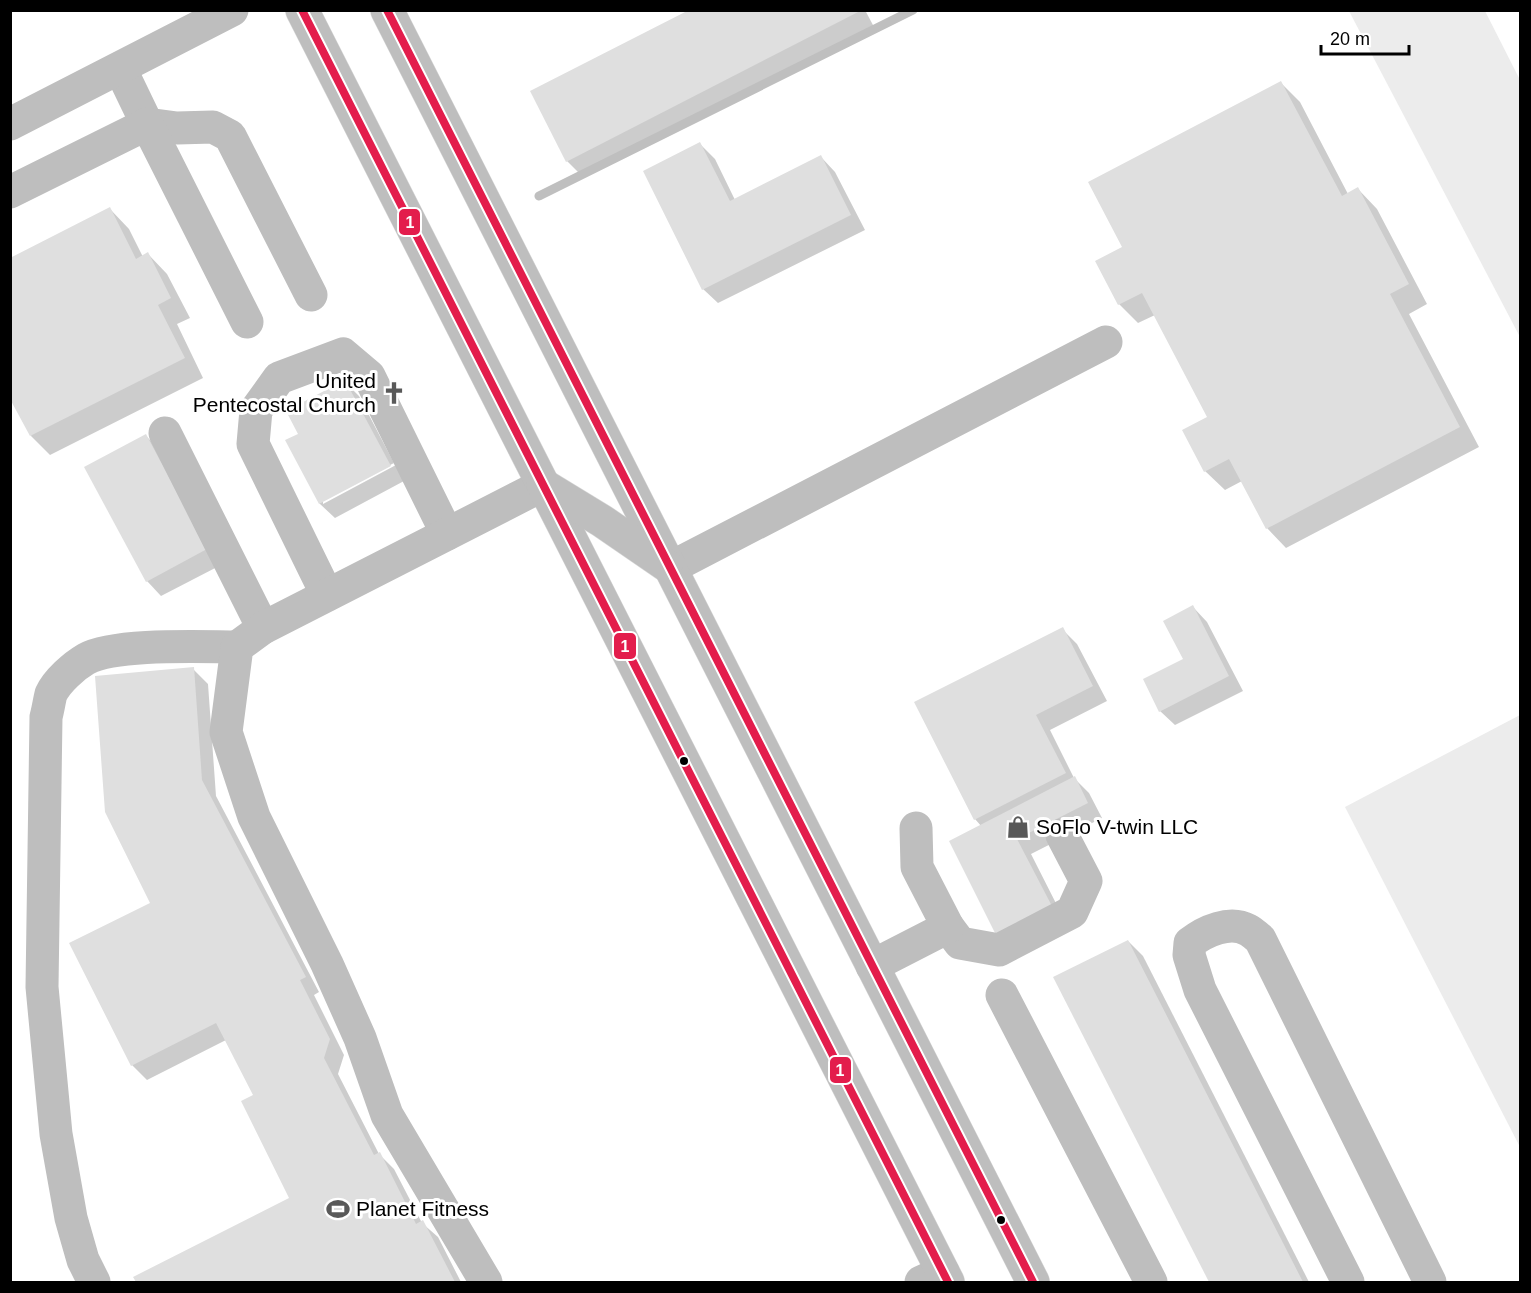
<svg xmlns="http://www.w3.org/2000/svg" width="1531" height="1293" viewBox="0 0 1531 1293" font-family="Helvetica,sans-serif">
  <rect width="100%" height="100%" fill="#fff"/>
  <!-- green -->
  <g fill="#ececec">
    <path d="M1349 11H1485L1520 80V337Z"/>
    <path d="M1520 715V1147L1345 807Z"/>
  </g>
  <!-- shadow -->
  <g fill="#0003">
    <path d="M692 10H865L874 27 582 176 567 161Z"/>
    <path d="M1281 83 1300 102 1348 194 1358 189 1377 209 1427 304 1409 314 1479 447 1286 548 1267 528 1242 481 1225 490 1205 471 1209 418 1155 315 1138 323 1119 304 1124 248Z"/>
    <path d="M700 144 715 159 735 200 821 157 835 172 865 230 718 303 703 289Z"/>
    <path d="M110 209 129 229 143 257 148 254 167 274 190 318 177 324 203 378 50 455 31 436Z"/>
    <path d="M345 382 359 396 394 463 323 500V504L396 465 404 481 335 518 320 504 287 441 300 435Z"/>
    <path d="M146 436 161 451 221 565 161 596 147 581Z"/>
    <path d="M1193 607 1207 622 1243 691 1175 725 1160 711 1185 660Z"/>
    <path d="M1062 629 1077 644 1107 701 1050 730 1074 778 1089 793 1102 818 1031 854 1067 925 975 819Z"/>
    <path d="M193 669 208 684 216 796 319 992 314 995 344 1055 338 1074 379 1154 394 1169 422 1223 438 1237 461 1282H137L135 1278 291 1199 255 1095 226 1040 147 1080 132 1065 152 903Z"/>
    <path d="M1128 941 1143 956 1309 1282H1210L1056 978Z"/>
  </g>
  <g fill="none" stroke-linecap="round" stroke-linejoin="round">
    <!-- stream -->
    <path stroke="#bfbfbf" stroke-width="9" d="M539 196 913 10"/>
  </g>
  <!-- building -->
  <g fill="#dfdfdf">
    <path d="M689 10H862L566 162 530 91Z"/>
    <path d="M1281 81 1342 196 1358 187 1409 284 1390 294 1460 427 1266 529 1229 459 1204 472 1182 430 1207 417 1142 293 1118 305 1095 261 1122 247 1088 182Z"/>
    <path d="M700 142 730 201 821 155 851 215 702 290 643 171Z"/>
    <path d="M110 207 136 259 148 252 171 298 158 305 185 358 30 436 10 399V258Z"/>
    <path d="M345 380 391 466 319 504 285 440 298 434 286 411Z"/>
    <path d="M146 434 207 549 146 582 84 467Z"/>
    <path d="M1193 605 1229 676 1159 712 1143 679 1183 659 1163 621Z"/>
    <path d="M1063 627 1093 686 1036 715 1066 773 974 820 914 702Z"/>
    <path d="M194 667 202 780 306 977 300 980 330 1039 324 1058 374 1155 380 1152 416 1224 423 1220 455 1282H136L133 1277 289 1198 241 1101 253 1095 216 1023 131 1066 69 943 150 903 105 812 95 676Z"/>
    <path d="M1075 776 1088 803 1017 839 1054 910 998 939 949 841Z"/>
    <path d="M1128 940 1303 1282H1209L1053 977Z"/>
  </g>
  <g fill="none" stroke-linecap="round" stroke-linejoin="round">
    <!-- major casing -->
    <g stroke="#dbdbdb" stroke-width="34">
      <g id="major">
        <path d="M302 10 948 1282"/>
        <path d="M387 10 1033 1282"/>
        <path d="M543 485 602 521 666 565"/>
      </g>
    </g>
    <!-- minor -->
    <g stroke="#bebebe" stroke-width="33">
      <path d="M120 68 147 124 177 128 213 127 230 136 311 295"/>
      <path d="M10 124 232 10"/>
      <path d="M10 192 147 124 247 322"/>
      <path d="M165 433 263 628"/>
      <path d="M670 568 1106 342"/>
      <path d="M327 595 253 444 256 410 279 378 343 354 369 376 447 534"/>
      <path d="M948 927 960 943 999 950 1072 912 1086 881 1062 835"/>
      <path d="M872 966 948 927 917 867 916 828"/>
      <path d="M1002 995 1151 1282"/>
      <path d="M94 1282 83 1260 71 1218 56 1134 42 987 46 717C48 710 49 702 51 694 57 681 74 666 86 659 115 643 202 647 237 647"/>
      <path d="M486 1282 387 1115 360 1038 327 964 254 817 226 732 237 647 263 628 543 485"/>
      <path d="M921 1282 943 1272"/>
      <path d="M1348 1282 1200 990 1189 955 1190 943C1205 931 1230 920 1248 930 1252 932 1256 936 1260 939L1430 1282"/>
    </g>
    <!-- major -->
    <use href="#major" stroke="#bebebe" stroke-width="33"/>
    <!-- bus-1 casing -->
    <g stroke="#fff" stroke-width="12">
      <g id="bus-1">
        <path d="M302 10 948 1282"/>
        <path d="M387 10 1033 1282"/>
      </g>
    </g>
    <!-- bus-1 -->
    <use href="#bus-1" stroke="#e31d4c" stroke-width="8"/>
  </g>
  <!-- icons -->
  <defs>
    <g id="church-bare" transform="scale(1.8)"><path d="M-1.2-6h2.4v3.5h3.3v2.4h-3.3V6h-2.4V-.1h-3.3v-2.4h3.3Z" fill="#595959" stroke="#fff" stroke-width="2.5" paint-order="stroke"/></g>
    <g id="shop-bare" transform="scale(1.8)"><path d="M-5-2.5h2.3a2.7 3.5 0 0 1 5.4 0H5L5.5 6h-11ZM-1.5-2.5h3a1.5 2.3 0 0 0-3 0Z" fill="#595959" stroke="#fff" stroke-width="2.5" paint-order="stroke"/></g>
    <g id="stadium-bare" transform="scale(1.8)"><path d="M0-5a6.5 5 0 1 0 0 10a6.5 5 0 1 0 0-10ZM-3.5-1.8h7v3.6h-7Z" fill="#595959" stroke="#fff" stroke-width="2.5" paint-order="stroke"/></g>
  </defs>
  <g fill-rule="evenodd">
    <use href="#church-bare" x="394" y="393"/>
    <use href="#shop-bare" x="1018" y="827"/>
    <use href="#stadium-bare" x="338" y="1209"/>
  </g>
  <!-- markers -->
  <g fill="#000" stroke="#fff" stroke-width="2">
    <circle cx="684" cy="761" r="5"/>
    <circle cx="1001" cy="1220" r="5"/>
  </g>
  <g text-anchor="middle" stroke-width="6" stroke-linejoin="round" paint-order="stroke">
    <!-- poi labels -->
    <g font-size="21" fill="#000" stroke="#fff" text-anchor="start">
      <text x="376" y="388" text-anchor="end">United<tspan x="376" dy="24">Pentecostal Church</tspan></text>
      <text x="1036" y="834">SoFlo V-twin LLC</text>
      <text x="356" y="1216">Planet Fitness</text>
    </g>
  </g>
  <g stroke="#fff" stroke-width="2">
    <rect x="398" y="208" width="23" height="28" rx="6" fill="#e31d4c"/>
    <rect x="613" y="632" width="24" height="28" rx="6" fill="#e31d4c"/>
    <rect x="829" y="1056" width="23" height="28" rx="6" fill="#e31d4c"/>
  </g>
  <g font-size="16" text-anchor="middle" font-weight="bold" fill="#fff">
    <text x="410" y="228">1</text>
    <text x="625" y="652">1</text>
    <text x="840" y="1076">1</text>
  </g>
  <!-- border -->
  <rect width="1531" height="1293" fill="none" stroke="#000000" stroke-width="24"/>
  <!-- scale -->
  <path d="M1321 45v9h88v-9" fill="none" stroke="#000000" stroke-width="3"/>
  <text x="1330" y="45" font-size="18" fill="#000000" stroke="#ffffff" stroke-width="4.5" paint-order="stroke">20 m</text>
</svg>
